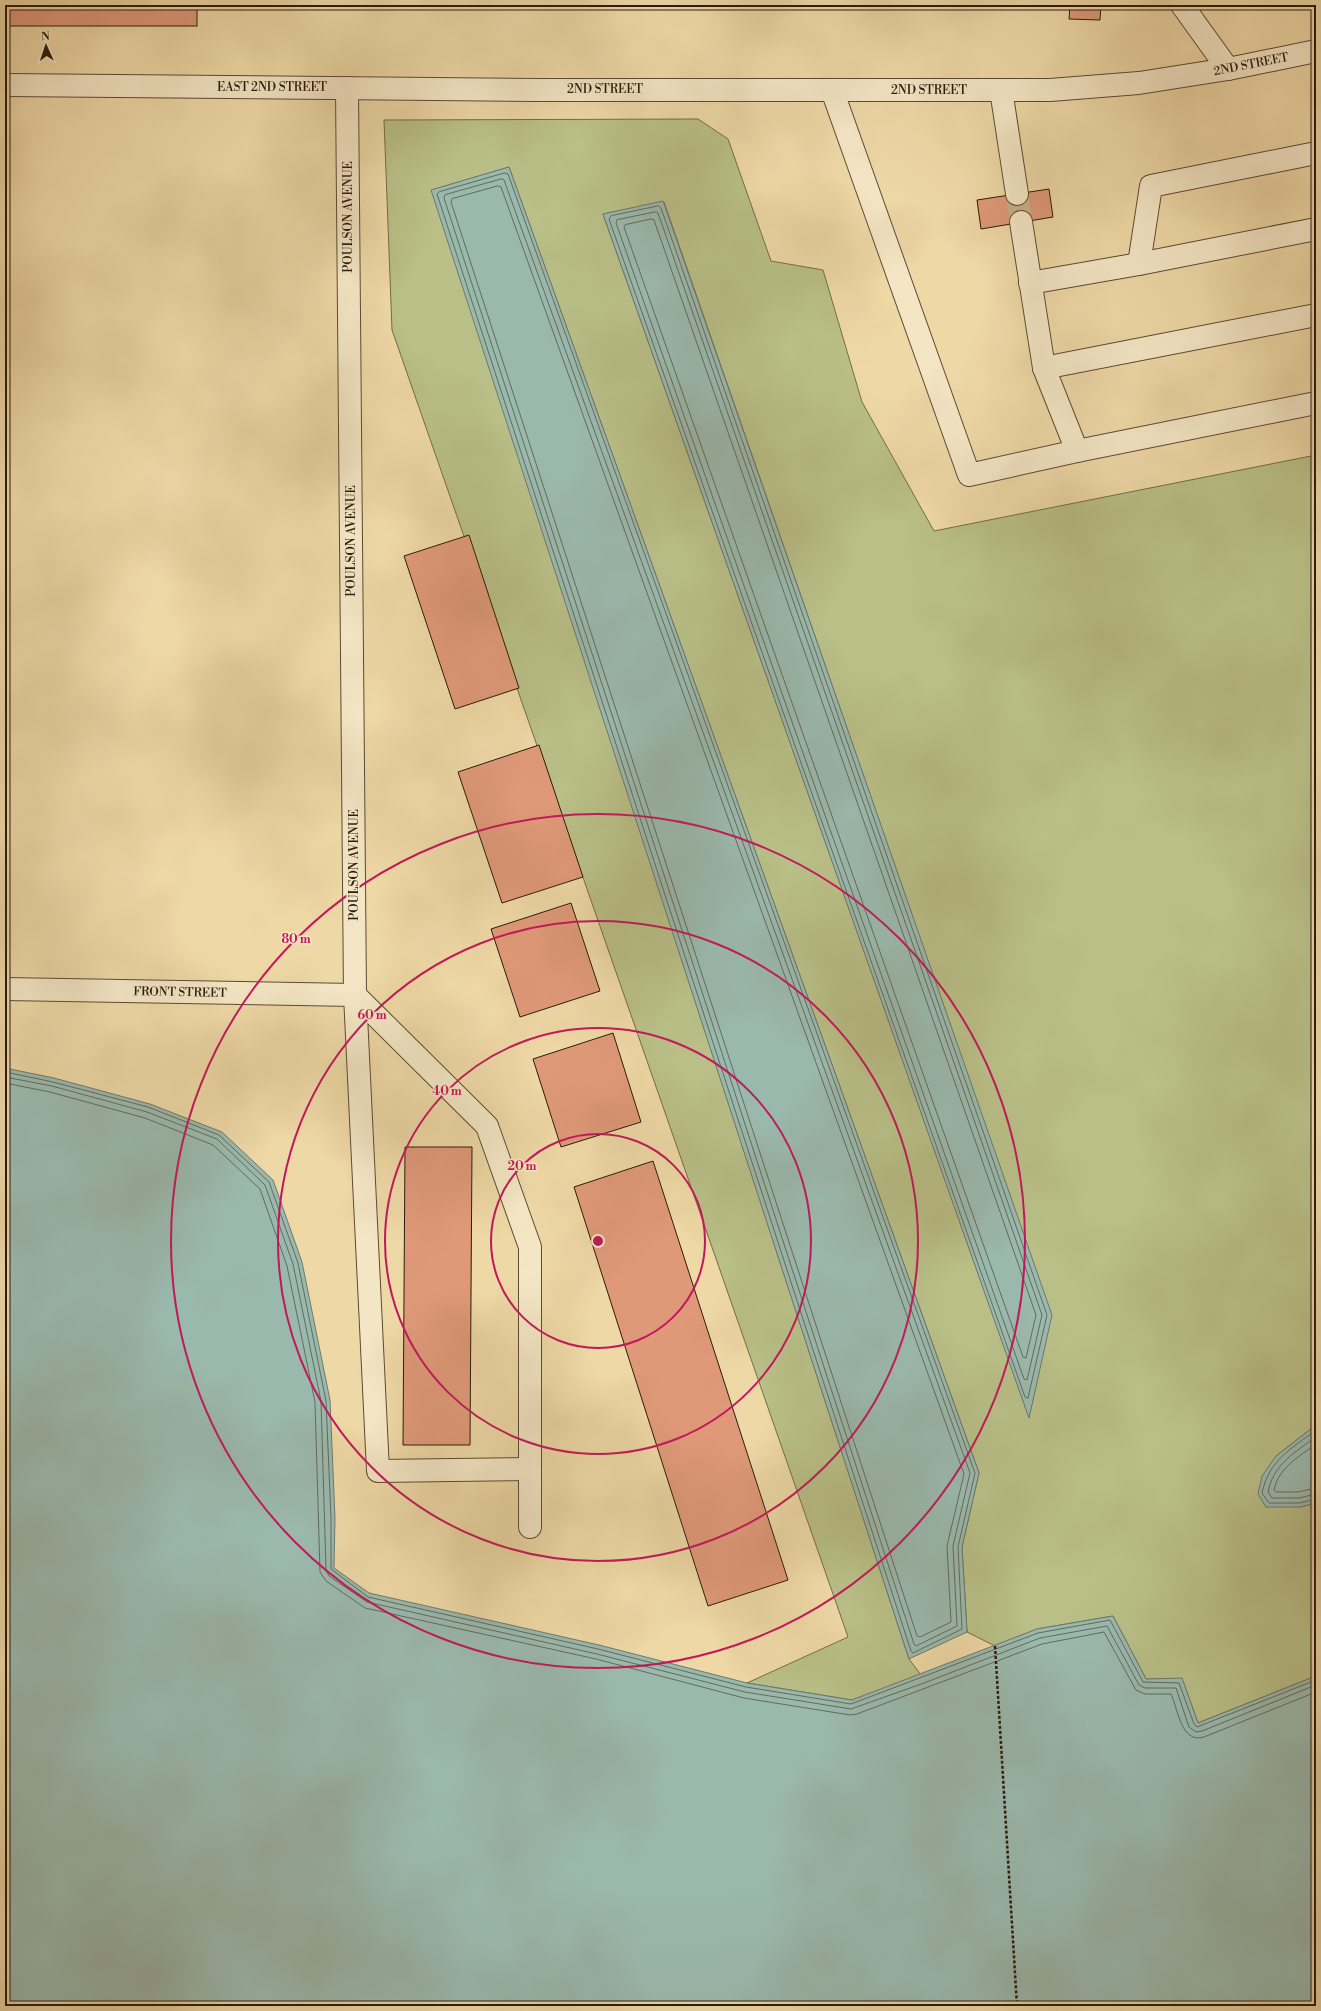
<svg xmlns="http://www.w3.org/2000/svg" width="1321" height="2011" viewBox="0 0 1321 2011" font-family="'Libre Bodoni',serif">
  <rect width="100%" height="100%" fill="#eed8a6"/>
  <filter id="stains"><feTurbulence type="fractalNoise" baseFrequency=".005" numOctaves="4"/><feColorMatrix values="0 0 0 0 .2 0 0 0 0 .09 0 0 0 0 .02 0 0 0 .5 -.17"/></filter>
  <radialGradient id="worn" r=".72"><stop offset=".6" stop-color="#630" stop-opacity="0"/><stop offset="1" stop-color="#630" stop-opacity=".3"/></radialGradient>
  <!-- green -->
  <path fill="#b9bf87" stroke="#726c4a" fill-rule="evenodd" d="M698 119 728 139 771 261 823 270 862 402 934 531 1316 455V1425L1276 1456 1300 1507 1316 1503V1676L1198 1723 1182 1679H1146L1113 1616 1037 1629 995 1646 967 1632 962 1547 979 1473 509 167 432 190 909 1659 921 1675 852 1700 747 1683 848 1637 392 330 384 120ZM664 202 1051 1315 1029 1417 603 214Z"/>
  <!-- water -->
  <g fill="#9ab9ad" stroke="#6e796d">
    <path d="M509 167 979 1473 962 1547 967 1632 909 1659 431 190Z"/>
    <path d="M663 201 1052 1315 1029 1418 603 214Z"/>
    <path d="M5 1068 54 1078 150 1104 222 1132 273 1180 302 1262 330 1400 335 1518 334 1568 369 1593 599 1645 747 1683 852 1700 1037 1629 1113 1616 1146 1679 1182 1678 1198 1723 1316 1676V2006H5Z"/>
    <path d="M1316 1425V1503L1300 1507H1266L1258 1494 1262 1476 1276 1456Z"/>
  </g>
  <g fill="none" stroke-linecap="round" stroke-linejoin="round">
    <!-- shore -->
    <g stroke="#626a5e" stroke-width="1">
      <path d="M505 173 508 174 975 1473 958 1547 962 1629 913 1653 911 1651 437 194 439 192Z"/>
      <path d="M502 179 504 180 970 1473 953 1546 957 1626 916 1646 914 1644 444 198 445 195Z"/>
      <path d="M498 186 501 187 964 1474 947 1546 951 1622 920 1637 917 1636 451 202 452 199Z"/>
      <path d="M659 206 661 208 1047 1315 1028 1398 1025 1397 609 219 611 216Z"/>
      <path d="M656 212 658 213 1042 1315 1027 1380 1024 1379 616 223 617 220Z"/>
      <path d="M652 219 654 220 1036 1315 1026 1358 1023 1357 624 227 625 225Z"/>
      <path d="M5 1072 53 1082 148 1107 219 1135 269 1182 298 1263 326 1401 331 1518V1569L368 1597 598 1649 746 1687 851 1704 1038 1633 1110 1620 1143 1682 1179 1683 1194 1724 1197 1727 1316 1680"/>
      <path d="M5 1077 52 1086 147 1112 217 1139 265 1185 293 1264 321 1401 326 1570 329 1576 367 1602 597 1654 745 1692 851 1709 924 1683 1040 1638 1107 1626 1139 1685 1145 1688H1176L1189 1727 1196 1732 1202 1731 1316 1685"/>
      <path d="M5 1083 50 1092 145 1118 213 1145 260 1189 287 1266 315 1402 320 1572 326 1581 365 1608 596 1659 744 1698 850 1715 857 1714 1042 1644 1104 1632 1136 1690 1145 1694H1171C1178 1709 1181 1744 1204 1737L1316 1692"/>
      <path d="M1316 1430C1291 1449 1269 1460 1262 1493L1269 1503H1299L1316 1499"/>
      <path d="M1316 1437C1295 1452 1273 1465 1268 1492L1272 1498H1299L1316 1494"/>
      <path d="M1316 1444C1300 1456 1278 1468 1274 1490L1276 1492H1298L1316 1488"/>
    </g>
  </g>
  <!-- building -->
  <g fill="#df9979" stroke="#2b1a0e">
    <rect x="5" y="5" width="192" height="21"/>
    <path d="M1070 5H1101L1100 20 1069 19Z"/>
    <path d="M1049 189 1053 217 981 229 977 200Z"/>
    <path d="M469 535 519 688 455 709 404 556Z"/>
    <path d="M539 745 583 877 502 903 458 772Z"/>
    <path d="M571 903 600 991 520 1017 491 929Z"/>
    <path d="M613 1033 641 1122 561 1147 533 1059Z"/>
    <path d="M405 1147H472L470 1445H403Z"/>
    <path d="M653 1161 788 1580 708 1606 574 1187Z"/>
  </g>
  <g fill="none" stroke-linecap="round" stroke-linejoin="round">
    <!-- minor-tunnel -->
    <path stroke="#c7b288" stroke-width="22" stroke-dasharray="22 11" stroke-linecap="butt" d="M1017 194 1021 222"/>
    <!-- minor casing -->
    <g stroke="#5c4a34" stroke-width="24">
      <g id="minor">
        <path d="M1182 5 1228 69"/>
        <path d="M5 85 539 90H1050L1139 83 1228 69 1316 51"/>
        <path d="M347 88 355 995 378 1471 530 1469"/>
        <path d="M832 90 969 475 1077 451"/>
        <path d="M1001 90 1017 194"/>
        <path d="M1021 222 1044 368 1077 451 1316 403"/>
        <path d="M1139 264 1151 186 1316 153"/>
        <path d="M1030 283 1139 264 1316 229"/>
        <path d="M1044 368 1316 315"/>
        <path d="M5 989 355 995"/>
        <path d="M355 995 487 1126 530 1247V1527"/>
      </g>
    </g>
    <!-- path -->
    <path stroke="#2b1a0e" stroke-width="2.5" stroke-dasharray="3 2" stroke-linecap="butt" d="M995 1646 1017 2006"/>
    <!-- minor -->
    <use href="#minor" stroke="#f4e6c5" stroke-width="22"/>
  </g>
  <!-- distance rings -->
  <g fill="none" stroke="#c2185b" stroke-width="2">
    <circle cx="598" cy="1241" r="107"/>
    <circle cx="598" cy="1241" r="213"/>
    <circle cx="598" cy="1241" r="320"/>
    <circle cx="598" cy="1241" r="427"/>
  </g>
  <g text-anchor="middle" stroke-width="3" stroke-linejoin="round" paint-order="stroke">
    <!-- street labels -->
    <g font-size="12" fill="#2b1a0e" stroke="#f4e6c5">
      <text transform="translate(1251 64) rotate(-11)" y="4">2ND STREET</text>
      <text x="272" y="91">EAST 2ND STREET</text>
      <text x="605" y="93">2ND STREET</text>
      <text x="929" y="94">2ND STREET</text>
      <text transform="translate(348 217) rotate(-90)" y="4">POULSON AVENUE</text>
      <text transform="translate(351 541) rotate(-90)" y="4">POULSON AVENUE</text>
      <text transform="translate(354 865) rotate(-90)" y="4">POULSON AVENUE</text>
      <text transform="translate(180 992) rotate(1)" y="4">FRONT STREET</text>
    </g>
  </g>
  <circle cx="598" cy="1241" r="6" fill="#c2185b" stroke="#f4e6c5" stroke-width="2"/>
  <g font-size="12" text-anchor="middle" font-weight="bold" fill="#c2185b" stroke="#f4e6c5" stroke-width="3" stroke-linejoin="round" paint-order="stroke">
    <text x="296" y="943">80 m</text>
    <text x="372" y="1019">60 m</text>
    <text x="447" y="1095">40 m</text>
    <text x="522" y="1170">20 m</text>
  </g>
  <!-- margin -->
  <rect width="1321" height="2011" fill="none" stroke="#eed8a6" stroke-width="20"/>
  <rect x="6" y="6" width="1309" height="1999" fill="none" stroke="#2b1a0e" stroke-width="2"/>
  <rect x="10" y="10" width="1301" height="1991" fill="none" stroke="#2b1a0e"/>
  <!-- north arrow -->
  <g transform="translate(46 46) rotate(357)" stroke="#f4e6c5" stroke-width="3" paint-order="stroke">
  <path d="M0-3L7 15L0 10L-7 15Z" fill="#2b1a0e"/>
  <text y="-6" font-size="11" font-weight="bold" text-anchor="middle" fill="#2b1a0e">N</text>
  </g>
  <rect width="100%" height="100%" filter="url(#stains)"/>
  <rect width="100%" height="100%" fill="url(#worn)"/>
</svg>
